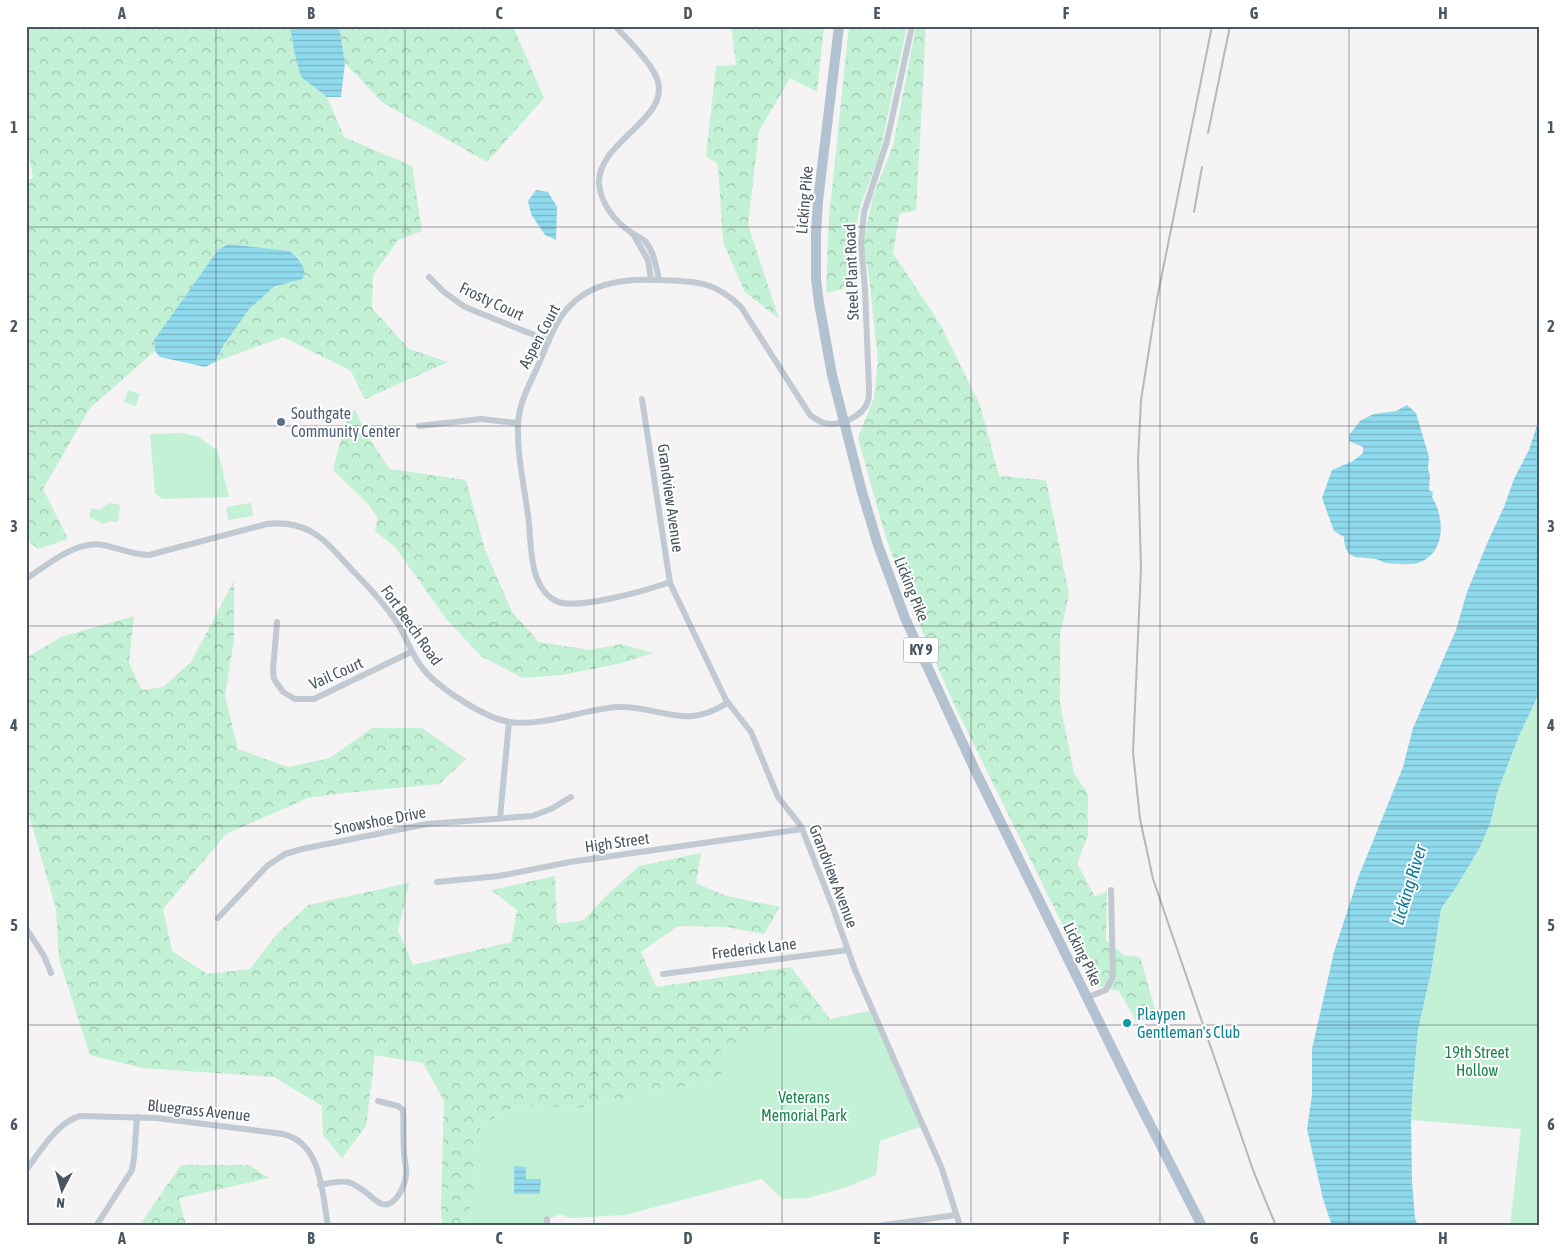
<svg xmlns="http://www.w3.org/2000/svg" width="1565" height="1252" viewBox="0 0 1565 1252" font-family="'Asap Condensed',sans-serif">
  <defs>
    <pattern id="forest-crowns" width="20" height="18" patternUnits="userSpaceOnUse" patternTransform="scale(1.25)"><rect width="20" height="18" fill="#c3f1d5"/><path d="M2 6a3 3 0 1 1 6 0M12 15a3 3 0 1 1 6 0" fill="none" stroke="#a0c6b0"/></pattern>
    <pattern id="water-rules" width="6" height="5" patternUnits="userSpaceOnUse" patternTransform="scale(1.25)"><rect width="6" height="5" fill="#90daee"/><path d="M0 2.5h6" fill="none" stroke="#78b4c4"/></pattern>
  </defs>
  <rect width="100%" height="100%" fill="#f5f3f3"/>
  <!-- forest -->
  <g fill="url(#forest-crowns)">
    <path d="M26 26H290L294 51 301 77 327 97 344 137 412 166 422 231 398 240 373 275 372 308 409 349 448 362 365 399 351 371 283 337 215 362C234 329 255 288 295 281L302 263 297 256 289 251 227 244 218 250 154 340 155 351 90 408 43 489 68 539 38 549 26 539V183L33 177 26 137Z"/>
    <path d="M339 26H513L544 98 487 162 383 103 345 63Z"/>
    <path d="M731 26H824L817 92 790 78 759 131 748 225 779 319 745 292 723 242 718 164 706 156 716 66 736 65Z"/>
    <path d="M849 26H907L879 156 859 210 855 241 857 286 826 293 829 218Z"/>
    <path d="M916 26H926L916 211 900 213 893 253 940 324 980 405 999 476 1046 480 1069 594 1060 635V703L1074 773 1088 794V836L1077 863 1095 897 1107 891 1106 940 1124 955 1140 957 1157 1016 1137 1022 1119 991 1092 985 953 702 911 605 886 538 858 438 874 398 878 362 870 284 863 244 873 196 893 146Z"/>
    <path d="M355 409 366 434 390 469 466 480 485 550 512 612 539 642 590 650 621 644 653 653 622 663 562 675 523 678 482 657 447 620 395 547 375 531 378 518 369 505 333 470 345 424Z"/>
    <path d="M234 581V640L225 696 238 749 288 767 330 758 372 728H422L466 759 439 784 344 793 308 798 226 834 163 909 172 951 207 974 250 969 276 935 308 905 409 883 398 931 413 965 511 942 517 910 491 890 555 876 557 924 584 920 606 896 639 866 701 853 696 883 726 896 780 907 764 934 727 927 678 926 641 952 656 987 791 967 830 1019 774 1027 767 1083 723 1078 579 1108 515 1106 481 1126 468 1226H442L441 1207 444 1101 423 1063 375 1055 366 1126 342 1158 323 1135 322 1106 274 1077 142 1068 90 1055 59 959 56 909 26 804V658L61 637 134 616 129 663 142 690 163 687 191 662Z"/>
    <path d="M181 1165H249L269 1178 179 1198 186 1226H141V1223Z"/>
  </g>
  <!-- park -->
  <g fill="#c3f1d5">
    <path d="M128 390 140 394 136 406 124 402Z"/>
    <path d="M182 433 199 437 218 451 229 497 163 499 155 494 150 434Z"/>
    <path d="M110 503 120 505 118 522 109 521 104 524 89 517 91 508 99 510Z"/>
    <path d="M251 503 253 516 228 520 226 507Z"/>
    <path d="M1539 693V1226H1510L1521 1129 1411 1120 1418 1030 1431 972 1441 909 1457 886 1480 847 1491 821 1497 793 1519 736Z"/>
    <path d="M873 1010 922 1126 880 1141 876 1175 847 1187 808 1198 782 1199 762 1179 625 1215 569 1218 562 1214 547 1219V1226H468L481 1126 515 1106 579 1108 722 1078 721 1050 774 1027 830 1019Z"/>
  </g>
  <!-- water -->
  <g fill="url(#water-rules)">
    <path d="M290 26H339L345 63 341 97H327L301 77 294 51Z"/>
    <path d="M536 190 548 192 557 207 556 240 545 235 531 214 528 201Z"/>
    <path d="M228 244 289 251C298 257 302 262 305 273L302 279 274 287 249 309 224 345 215 362 205 367 160 357 155 351 154 340 218 250Z"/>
    <path d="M1407 405 1416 413 1429 457 1428 469 1430 475 1429 490 1433 492 1432 497C1445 518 1446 554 1418 563 1413 565 1393 564 1387 563 1383 563 1380 560 1376 559 1358 556 1345 562 1344 537L1334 531 1322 498 1332 470 1353 461 1363 453V447L1349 441V435L1361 420 1374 414 1396 411Z"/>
    <path d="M1539 419V693L1519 736 1497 793 1491 821 1480 847 1457 886 1441 909 1431 972 1418 1030 1413 1087 1411 1120 1412 1181 1415 1218 1418 1226H1332L1323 1199 1307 1129 1312 1095V1049L1334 952 1358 878 1403 767 1413 728 1456 630 1467 592 1489 539 1504 507 1514 479 1529 450Z"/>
    <path d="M514 1166 526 1167V1179H541L540 1194H514Z"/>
  </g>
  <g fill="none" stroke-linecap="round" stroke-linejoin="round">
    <!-- street -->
    <g stroke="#c1cad2" stroke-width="6">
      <path d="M615 26C628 40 642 53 652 69 684 116 597 137 599 184 601 204 615 222 632 233 636 236 641 237 645 241 654 252 656 266 659 280"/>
      <path d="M633 234 648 260 651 279"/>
      <path d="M429 277 444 292 465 307 549 341"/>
      <path d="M642 399 670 583 726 700 751 732 778 797 801 826 833 908 855 970 942 1169 960 1226"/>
      <path d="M419 426 481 419 517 423"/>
      <path d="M26 579C47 565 76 540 103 545 119 548 132 555 149 555L267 524C311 519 327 543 354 572 370 588 385 605 398 624 407 639 412 656 424 670 439 688 486 719 510 722 545 727 583 709 618 707 662 706 684 731 727 703"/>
      <path d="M670 582C648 590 575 611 556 601 527 586 532 541 528 515 524 485 517 455 518 425 518 406 529 385 537 368 545 350 552 329 563 314 586 283 622 278 658 280 693 281 714 280 741 307L810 415C814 418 818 421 824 423 839 427 863 417 868 401 869 398 869 393 869 389L865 289 861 244 864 212 887 141 912 26"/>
      <path d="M277 622 273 670 274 679 283 692 295 699H314L411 652"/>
      <path d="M500 818 509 722"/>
      <path d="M437 882 499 876 570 862 802 829"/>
      <path d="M218 918 267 866 285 854 302 849 427 824 532 816 551 809 571 797"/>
      <path d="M26 928 44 956 51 973"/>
      <path d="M663 974 848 950"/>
      <path d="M1088 997 1106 990 1113 976 1111 890"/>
      <path d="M26 1170C41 1151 56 1123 80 1116L156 1118 283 1134C322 1143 322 1193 328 1226"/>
      <path d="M320 1185C346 1180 348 1178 369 1195 373 1198 377 1202 382 1204 395 1208 405 1186 406 1175 407 1168 404 1160 404 1152 403 1138 404 1124 403 1110L398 1106 378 1101"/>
      <path d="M547 1219V1226"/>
      <path d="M96 1226 132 1170 134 1158 137 1117"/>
      <path d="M877 1226 956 1215"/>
    </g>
    <!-- primary -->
    <path stroke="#b3c2d1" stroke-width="10" d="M839 26 818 201 816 232V279L819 303 832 375 862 492 878 545 905 618 975 770 1135 1095 1202 1226"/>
    <!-- rail -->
    <g stroke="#b5b8bd" stroke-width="2">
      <path d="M1212 26 1157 299 1141 400 1138 460 1141 568 1133 752 1140 819 1153 879 1253 1170 1276 1226"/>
      <path d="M1208 133 1230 26"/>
      <path d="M1194 212 1202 167"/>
    </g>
  </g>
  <!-- grid -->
  <path fill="none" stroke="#4a5661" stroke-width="1" stroke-opacity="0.55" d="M216 26V1226M405 26V1226M594 26V1226M782 26V1226M971 26V1226M1160 26V1226M1349 26V1226M26 227H1539M26 426H1539M26 626H1539M26 826H1539M26 1025H1539"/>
  <!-- markers -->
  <circle fill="#5c6f8a" stroke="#fff" stroke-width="2" cx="281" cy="422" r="5"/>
  <circle fill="#0f9aa8" stroke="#fff" stroke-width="2" cx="1127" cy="1023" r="5"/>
  <g text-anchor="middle" stroke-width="4" stroke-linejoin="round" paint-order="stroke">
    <!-- shield labels -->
    <rect fill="#fff" stroke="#808990" stroke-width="1" x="903.5" y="637.5" width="35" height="25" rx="4"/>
    <g font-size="15" font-weight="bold" fill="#4a5661">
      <text x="921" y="655">KY 9</text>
    </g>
    <!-- street labels -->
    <g font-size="16" fill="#4a5661" stroke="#fff">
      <text transform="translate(804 200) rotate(-85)" y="6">Licking Pike</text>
      <text transform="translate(851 272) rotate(-92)" y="6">Steel Plant Road</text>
      <text transform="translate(492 301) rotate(25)" y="6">Frosty Court</text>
      <text transform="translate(539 336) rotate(-62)" y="6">Aspen Court</text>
      <text transform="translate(671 498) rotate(82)" y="6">Grandview Avenue</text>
      <text transform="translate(912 589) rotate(68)" y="6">Licking Pike</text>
      <text transform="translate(412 625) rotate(55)" y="6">Fort Beech Road</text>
      <text transform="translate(336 673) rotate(-24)" y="6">Vail Court</text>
      <text transform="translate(380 820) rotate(-11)" y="6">Snowshoe Drive</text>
      <text transform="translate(617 842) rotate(-8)" y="6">High Street</text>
      <text transform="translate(834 876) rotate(69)" y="6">Grandview Avenue</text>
      <text transform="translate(754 948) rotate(-7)" y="6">Frederick Lane</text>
      <text transform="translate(1083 954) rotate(64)" y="6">Licking Pike</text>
      <text transform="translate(199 1110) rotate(6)" y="6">Bluegrass Avenue</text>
    </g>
    <!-- service labels -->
    <g font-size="16" fill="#4e5e75" stroke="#fff" text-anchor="start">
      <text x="291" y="419">Southgate<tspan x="291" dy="18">Community Center</tspan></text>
    </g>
    <!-- culture labels -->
    <g font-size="16" fill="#0d838f" stroke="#fff" text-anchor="start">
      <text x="1137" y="1020">Playpen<tspan x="1137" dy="18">Gentleman's Club</tspan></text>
    </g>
    <!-- park labels -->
    <g font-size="16" fill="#17864f" stroke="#fff">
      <text x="1477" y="1058">19th Street<tspan x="1477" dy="18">Hollow</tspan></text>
      <text x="804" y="1103">Veterans<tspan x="804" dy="18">Memorial Park</tspan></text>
    </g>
    <!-- water labels -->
    <g font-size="18" font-style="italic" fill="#0c7c9b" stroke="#fff">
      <text transform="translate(1409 885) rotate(-73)" y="6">Licking River</text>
    </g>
  </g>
  <!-- border -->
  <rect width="1565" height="1252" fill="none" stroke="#ffffff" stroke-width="55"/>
  <!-- north arrow -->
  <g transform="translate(62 1190) rotate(186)" stroke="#ffffff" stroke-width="4" paint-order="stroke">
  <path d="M0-4L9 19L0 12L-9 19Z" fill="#4a5661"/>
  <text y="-8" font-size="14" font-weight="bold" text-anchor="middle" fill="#4a5661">N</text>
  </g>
  <rect x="28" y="28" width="1510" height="1196" fill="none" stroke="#4a5661" stroke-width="2"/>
  <g font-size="16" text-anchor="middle" font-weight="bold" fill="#4a5661">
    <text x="122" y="19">A</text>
    <text x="311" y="19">B</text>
    <text x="499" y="19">C</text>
    <text x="688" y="19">D</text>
    <text x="877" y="19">E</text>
    <text x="1066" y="19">F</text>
    <text x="1254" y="19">G</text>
    <text x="1443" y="19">H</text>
    <text x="14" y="133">1</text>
    <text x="1551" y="133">1</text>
    <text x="14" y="332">2</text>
    <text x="1551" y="332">2</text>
    <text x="14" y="532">3</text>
    <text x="1551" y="532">3</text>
    <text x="14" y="731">4</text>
    <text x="1551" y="731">4</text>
    <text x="14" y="931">5</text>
    <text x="1551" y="931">5</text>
    <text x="14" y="1130">6</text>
    <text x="1551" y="1130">6</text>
    <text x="122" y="1244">A</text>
    <text x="311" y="1244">B</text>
    <text x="499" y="1244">C</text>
    <text x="688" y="1244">D</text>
    <text x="877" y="1244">E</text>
    <text x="1066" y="1244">F</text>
    <text x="1254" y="1244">G</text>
    <text x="1443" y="1244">H</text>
  </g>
</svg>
